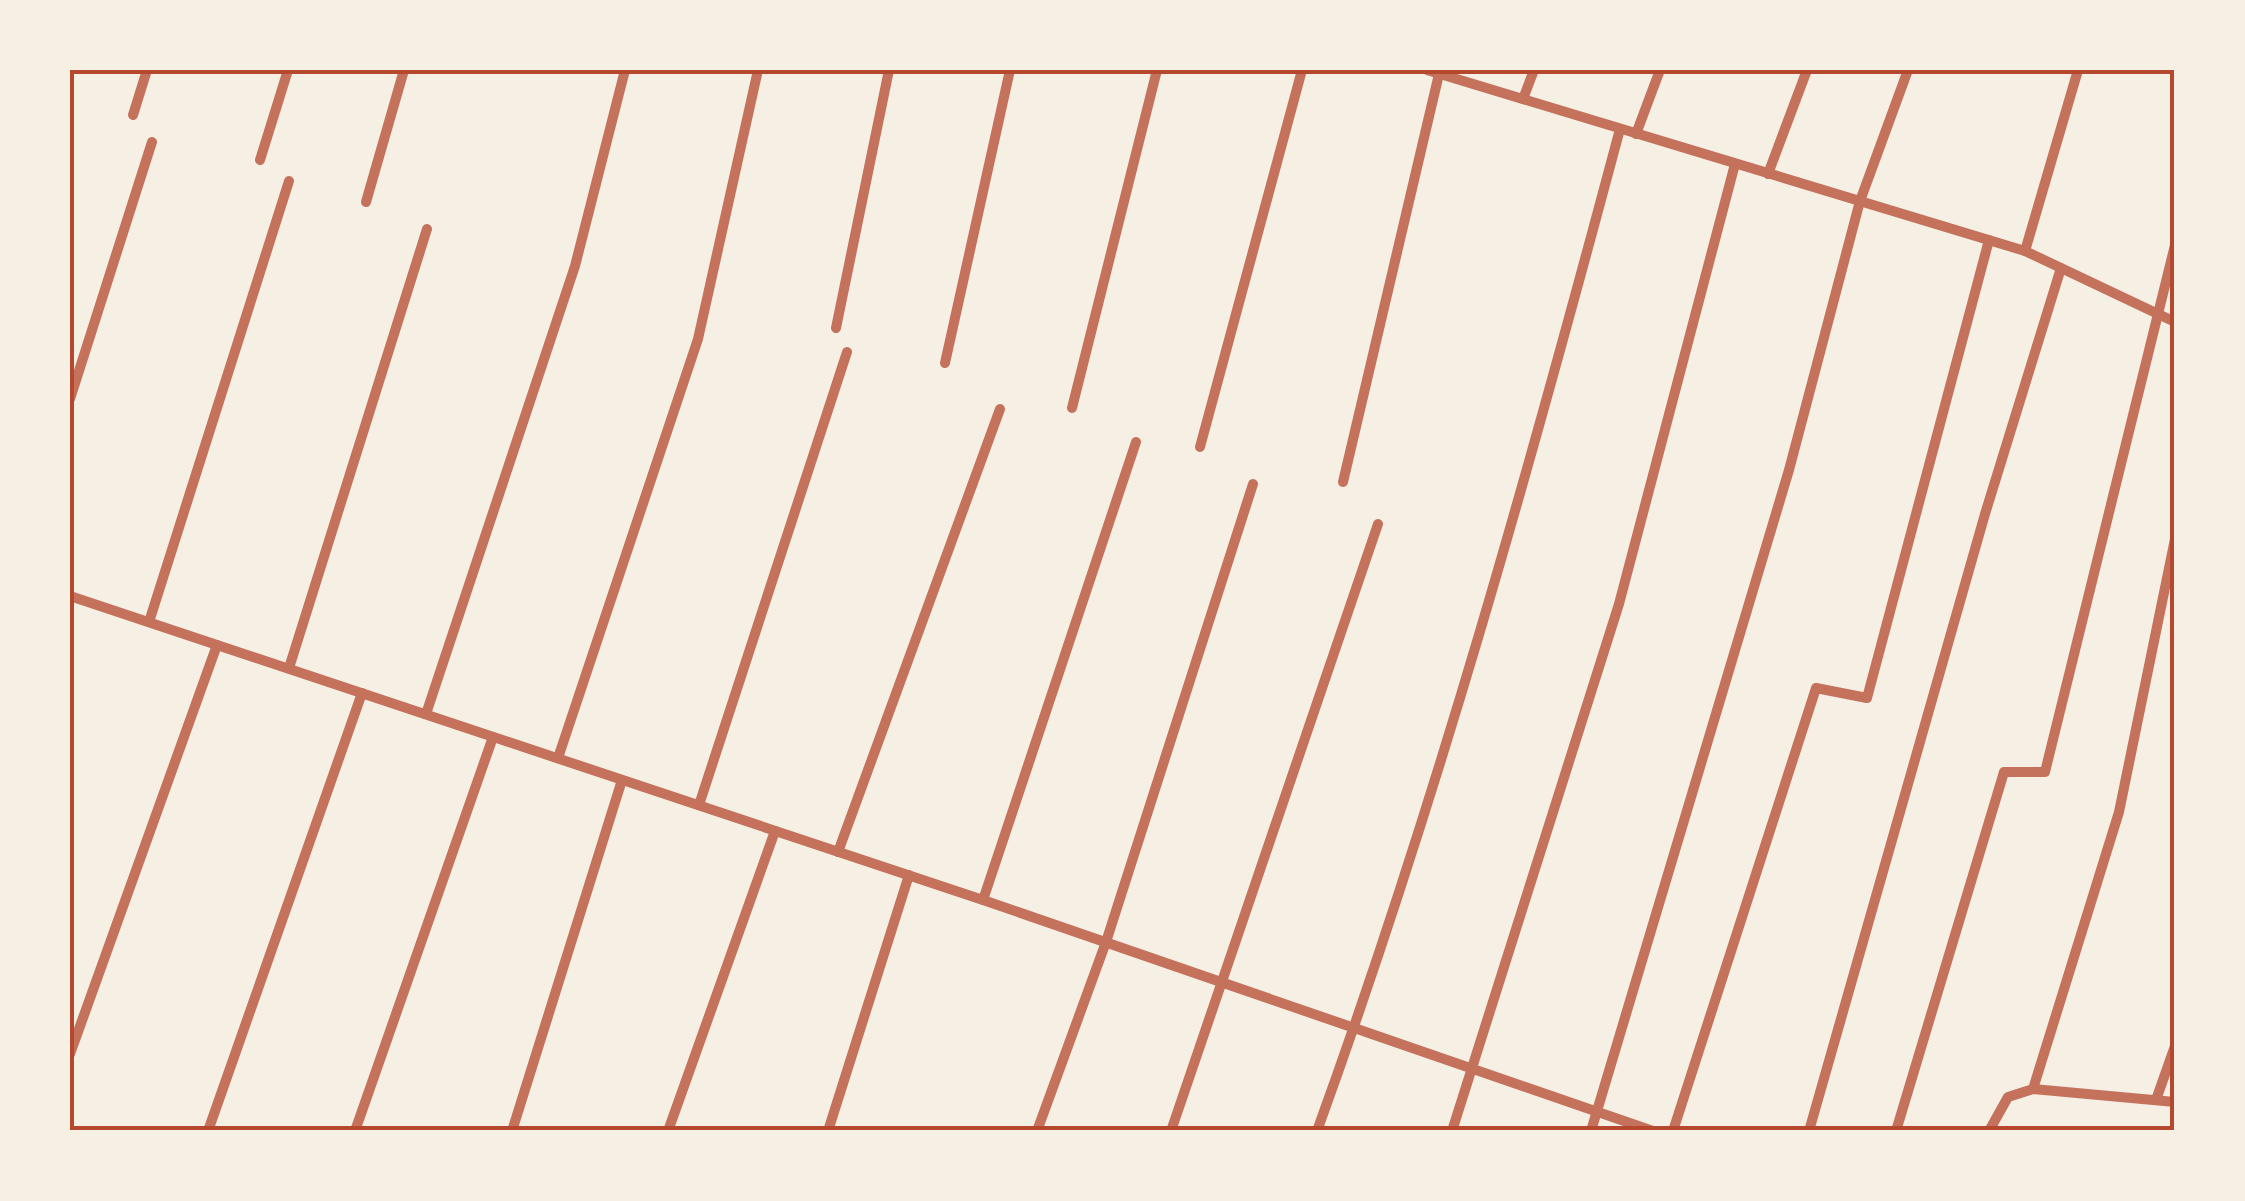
<svg xmlns="http://www.w3.org/2000/svg" width="2245" height="1201" viewBox="0 0 2245 1201" font-family="Mulish,sans-serif">
  <rect width="100%" height="100%" fill="#f6efe4"/>
  <g fill="none" stroke-linecap="round" stroke-linejoin="round">
    <!-- minor -->
    <g stroke="#c5725c" stroke-width="10">
      <path d="M1427 70 2025 251 2175 322"/>
      <path d="M1523 99 1534 70"/>
      <path d="M133 115 147 70"/>
      <path d="M1636 134 1660 70"/>
      <path d="M260 160 288 70"/>
      <path d="M1768 174 1807 70"/>
      <path d="M366 202 404 70"/>
      <path d="M2025 251 2078 70"/>
      <path d="M836 328 889 70"/>
      <path d="M945 363 1010 70"/>
      <path d="M70 399 152 142"/>
      <path d="M1072 408 1157 70"/>
      <path d="M1200 447 1302 70"/>
      <path d="M1343 482 1439 74"/>
      <path d="M70 596 983 900 1653 1131"/>
      <path d="M149 622 289 181"/>
      <path d="M289 668 427 229"/>
      <path d="M426 714 575 266 625 70"/>
      <path d="M558 758 698 339 758 70"/>
      <path d="M699 805 847 352"/>
      <path d="M838 852 1000 409"/>
      <path d="M983 900 1136 442"/>
      <path d="M70 1054 217 645"/>
      <path d="M2033 1089 2119 812 2175 539"/>
      <path d="M2157 1097 2175 1046"/>
      <path d="M208 1131 362 693"/>
      <path d="M355 1131 493 737"/>
      <path d="M512 1131 622 780"/>
      <path d="M668 1131 775 831"/>
      <path d="M828 1131 909 875"/>
      <path d="M1037 1131 1106 942 1253 484"/>
      <path d="M1171 1131 1378 524"/>
      <path d="M1317 1131C1436 803 1530 466 1620 129"/>
      <path d="M1452 1131 1619 604 1735 164"/>
      <path d="M1591 1131 1789 470 1860 201 1908 70"/>
      <path d="M1673 1131 1816 688 1867 698 1989 240"/>
      <path d="M1809 1131 1985 514 2061 268"/>
      <path d="M1896 1131 2004 772H2045L2175 245"/>
      <path d="M1989 1131 2008 1097 2033 1089 2175 1102"/>
    </g>
  </g>
  <!-- border -->
  <rect width="2245" height="1201" fill="none" stroke="#f6efe4" stroke-width="145"/>
  <rect x="72" y="72" width="2100" height="1056" fill="none" stroke="#b5482f" stroke-width="4"/>
</svg>
